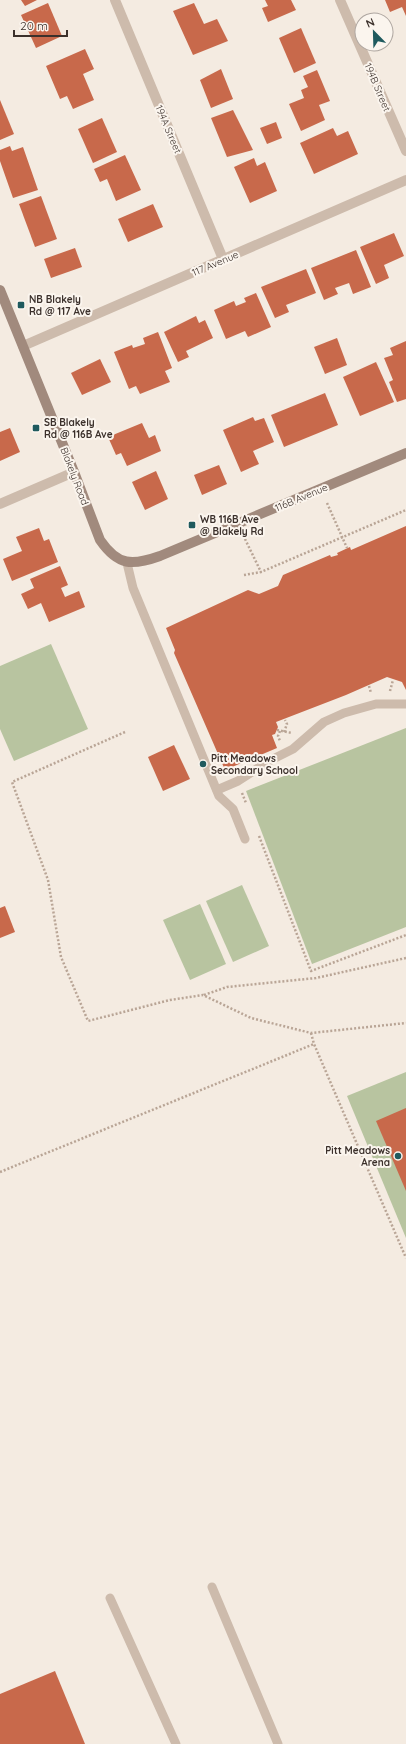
<svg xmlns="http://www.w3.org/2000/svg" width="406" height="1744" viewBox="0 0 406 1744" font-family="Quicksand,sans-serif">
  <rect width="100%" height="100%" fill="#f4ebe1"/>
  <!-- green -->
  <g fill="#b8c4a0">
    <path d="M51 644 88 729 14 761 0 729V666Z"/>
    <path d="M406 728V927L312 964 246 791Z"/>
    <path d="M242 885 269 946 233 962 206 901Z"/>
    <path d="M200 904 226 964 190 980 163 920Z"/>
    <path d="M406 1072V1238L347 1096Z"/>
  </g>
  <!-- building -->
  <g fill="#c8694b">
    <path d="M21 0H37L25 6Z"/>
    <path d="M265 0H291L296 10 268 22 262 8 268 6Z"/>
    <path d="M385 0H406V16L402 7 390 12Z"/>
    <path d="M48 3 62 36 36 48 21 15Z"/>
    <path d="M194 3 204 24 217 19 228 41 193 55 173 11Z"/>
    <path d="M301 28 316 63 294 73 279 38Z"/>
    <path d="M85 49 94 69 83 74 94 100 73 109 67 96 60 99 46 66Z"/>
    <path d="M221 69 233 99 211 108 200 80Z"/>
    <path d="M317 70 330 101 319 105 325 120 301 131 289 104 304 98 301 90 308 87 303 76Z"/>
    <path d="M0 100 14 134 0 140Z"/>
    <path d="M233 110 253 150 227 157 211 118Z"/>
    <path d="M102 118 117 152 93 163 78 129Z"/>
    <path d="M276 122 282 138 267 144 260 128Z"/>
    <path d="M333 128 337 136 348 131 358 154 314 174 300 143Z"/>
    <path d="M10 146 12 151 23 147 38 190 13 198 0 161V150Z"/>
    <path d="M125 155 141 190 116 201 107 179 100 182 94 169Z"/>
    <path d="M254 158 257 166 265 162 277 191 250 203 234 167Z"/>
    <path d="M41 196 57 239 35 247 19 204Z"/>
    <path d="M153 204 163 227 128 242 118 219Z"/>
    <path d="M394 233 404 256 384 265 389 278 376 284 360 247Z"/>
    <path d="M75 248 82 267 51 278 44 259Z"/>
    <path d="M356 250 371 287 353 294 349 283 335 288 338 294 324 300 311 268Z"/>
    <path d="M306 269 316 293 286 305 289 312 275 318 261 287Z"/>
    <path d="M256 293 271 327 248 337 245 331 226 339 214 310 234 301 236 306 246 302 244 298Z"/>
    <path d="M196 316 199 323 205 320 213 338 186 351 189 357 178 362 164 332Z"/>
    <path d="M158 332 172 368 165 371 170 382 140 394 136 386 129 389 114 352 132 345 133 348 145 344 143 338Z"/>
    <path d="M337 338 347 365 325 374 314 347Z"/>
    <path d="M406 341V399L397 402 389 382 393 380 384 358 393 355 390 348Z"/>
    <path d="M100 359 111 382 82 395 71 373Z"/>
    <path d="M376 362 394 402 360 416 343 377Z"/>
    <path d="M325 393 338 425 284 447 271 415Z"/>
    <path d="M253 417 255 421 264 418 274 442 253 451 259 464 241 472 223 430Z"/>
    <path d="M142 423 149 438 155 435 161 451 127 466 121 453 116 455 108 437Z"/>
    <path d="M10 428 20 452 0 461V432Z"/>
    <path d="M219 465 227 484 202 495 194 475Z"/>
    <path d="M156 471 168 499 145 510 132 482Z"/>
    <path d="M406 526V690L402 682 387 677 346 695 276 722 278 727 275 734 272 735 277 748 225 770 174 653 175 650 166 628 248 590 259 594 278 586 283 575 330 555 331 557 338 555 337 553 350 547 351 550Z"/>
    <path d="M39 528 44 541 49 539 58 562 12 581 3 559 22 551 16 537Z"/>
    <path d="M60 566 68 585 61 588 65 597 79 591 85 607 49 622 41 603 28 609 21 594 34 588 30 579Z"/>
    <path d="M174 745 190 779 163 791 148 757Z"/>
    <path d="M5 906 15 932 0 938V908Z"/>
    <path d="M406 1108V1191L376 1121Z"/>
    <path d="M55 1671 85 1744H0V1694Z"/>
  </g>
  <g fill="none" stroke-linecap="round" stroke-linejoin="round">
    <!-- path -->
    <g stroke="#b9a596" stroke-width="2.5" stroke-dasharray="2 2" stroke-linecap="butt">
      <path d="M327 503 347 548"/>
      <path d="M245 539 261 572"/>
      <path d="M244 575 261 572 406 510"/>
      <path d="M369 686 371 693"/>
      <path d="M390 691 393 680"/>
      <path d="M277 730 292 733"/>
      <path d="M280 731 278 736 280 741"/>
      <path d="M125 732 12 782 48 880 61 957 88 1021 170 1000 203 995 251 1018 311 1033 406 1023"/>
      <path d="M284 732 287 724 285 720"/>
      <path d="M242 793 246 803"/>
      <path d="M259 836 311 971 406 935"/>
      <path d="M204 995 227 987 316 978 406 958"/>
      <path d="M311 1033 314 1044 406 1258"/>
      <path d="M0 1172 314 1044"/>
    </g>
    <!-- lane -->
    <g stroke="#cdbbac" stroke-width="9">
      <path d="M127 563 133 588 219 796 233 809 245 839"/>
      <path d="M217 790 238 781 269 761 293 749 324 722 344 713 376 704H406"/>
      <path d="M212 1587 278 1744"/>
      <path d="M110 1598 176 1744"/>
    </g>
    <!-- street -->
    <g stroke="#cdbbac" stroke-width="10">
      <path d="M115 0 223 259"/>
      <path d="M340 0 406 151"/>
      <path d="M23 346 406 180"/>
      <path d="M0 504 74 472"/>
    </g>
    <!-- secondary -->
    <path stroke="#a18a7d" stroke-width="10" d="M0 290 74 472 100 540C118 566 132 566 160 556L406 453"/>
  </g>
  <!-- markers -->
  <g fill="#1f5a5e" stroke="#fbf5ee" stroke-width="1.5">
    <rect x="17" y="301" width="8" height="8" rx="2"/>
    <rect x="32" y="424" width="8" height="8" rx="2"/>
    <rect x="188" y="521" width="8" height="8" rx="2"/>
    <circle cx="203" cy="764" r="4"/>
    <circle cx="398" cy="1156" r="4"/>
  </g>
  <g text-anchor="middle" stroke-width="4" stroke-linejoin="round" paint-order="stroke">
    <!-- street labels -->
    <g font-size="10" fill="#3b302b" stroke="#fbf5ee">
      <text transform="translate(378 87) rotate(67)" y="4">194B Street</text>
      <text transform="translate(169 129) rotate(67)" y="4">194A Street</text>
      <text transform="translate(215 263) rotate(-23)" y="4">117 Avenue</text>
      <text transform="translate(75 476) rotate(69)" y="4">Blakely Road</text>
      <text transform="translate(301 497) rotate(-23)" y="4">116B Avenue</text>
    </g>
    <!-- poi labels -->
    <g font-size="10" font-weight="bold" fill="#3b302b" stroke="#fbf5ee" text-anchor="start">
      <text x="29" y="303">NB Blakely<tspan x="29" dy="12">Rd @ 117 Ave</tspan></text>
      <text x="44" y="426">SB Blakely<tspan x="44" dy="12">Rd @ 116B Ave</tspan></text>
      <text x="200" y="523">WB 116B Ave<tspan x="200" dy="12">@ Blakely Rd</tspan></text>
      <text x="211" y="762">Pitt Meadows<tspan x="211" dy="12">Secondary School</tspan></text>
      <text x="390" y="1154" text-anchor="end">Pitt Meadows<tspan x="390" dy="12">Arena</tspan></text>
    </g>
  </g>
  <!-- north arrow -->
  <g transform="translate(374 32) rotate(337)"><circle r="19" fill="#fbf5ee" stroke="#aea6a0"/>
  <path d="M0-3L7 15L0 10L-7 15Z" fill="#1f5a5e"/>
  <text y="-6" font-size="11" font-weight="bold" text-anchor="middle" fill="#3b302b">N</text>
  </g>
  <!-- scale -->
  <path d="M14 30v6h53v-6" fill="none" stroke="#3b302b" stroke-width="2"/>
  <text x="20" y="30" font-size="12" fill="#3b302b" stroke="#fbf5ee" stroke-width="3" paint-order="stroke">20 m</text>
</svg>
